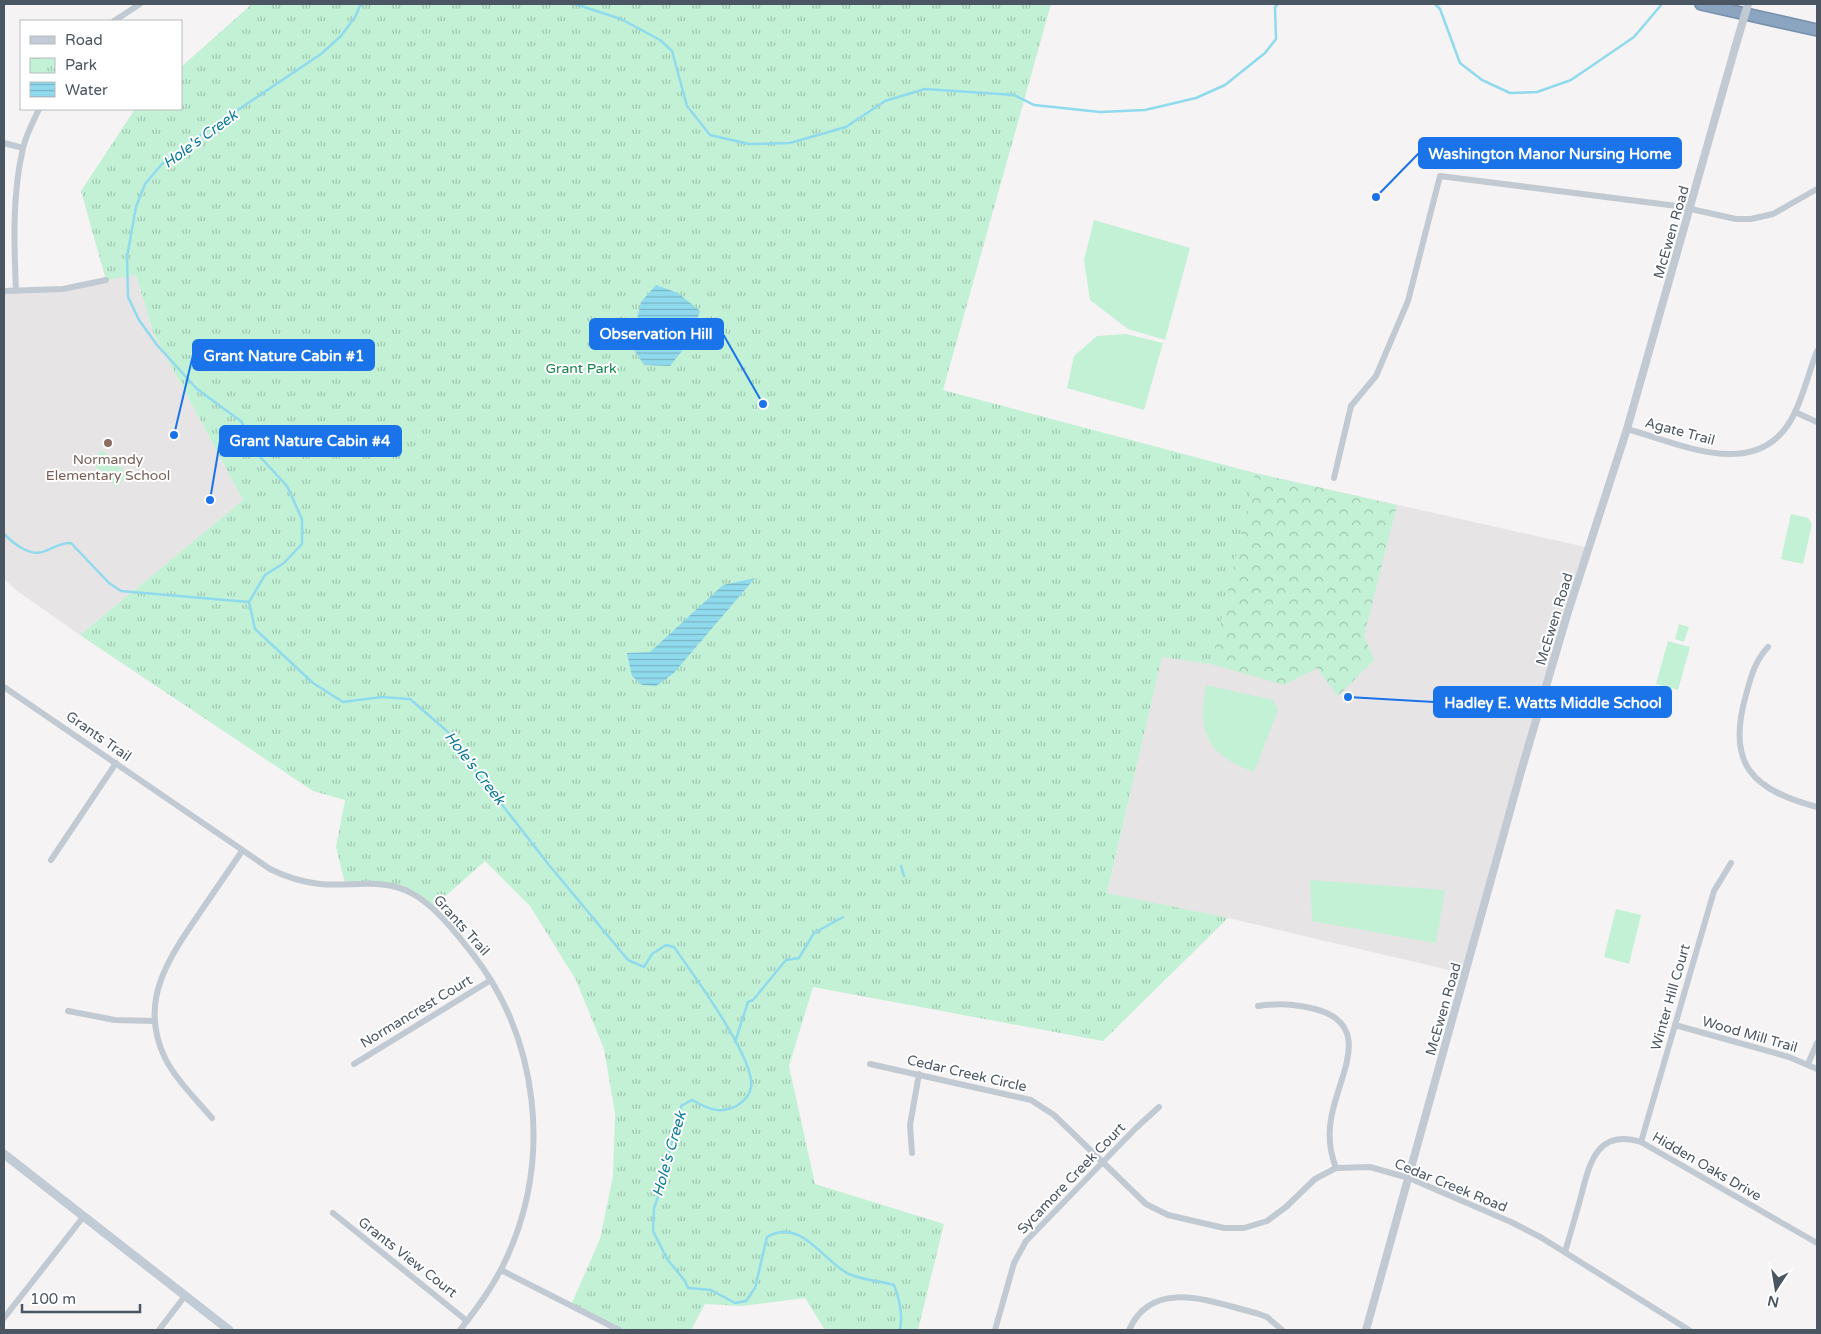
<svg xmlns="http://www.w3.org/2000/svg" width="1821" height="1334" viewBox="0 0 1821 1334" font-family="'Varela Round',sans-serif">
  <defs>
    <pattern id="forest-crowns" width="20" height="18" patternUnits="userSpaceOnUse" patternTransform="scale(1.25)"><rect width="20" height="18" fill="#c3f1d5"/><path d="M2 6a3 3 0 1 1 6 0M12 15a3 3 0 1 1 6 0" fill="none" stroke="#a0c6b0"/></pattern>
    <pattern id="park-tufts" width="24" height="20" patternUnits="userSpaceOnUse" patternTransform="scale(1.25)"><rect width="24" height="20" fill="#c3f1d5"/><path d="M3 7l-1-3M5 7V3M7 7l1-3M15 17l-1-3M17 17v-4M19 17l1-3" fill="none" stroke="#a0c6b0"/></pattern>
    <pattern id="water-rules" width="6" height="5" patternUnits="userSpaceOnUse" patternTransform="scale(1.25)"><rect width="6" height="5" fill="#90daee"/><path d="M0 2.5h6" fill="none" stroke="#78b4c4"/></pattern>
  </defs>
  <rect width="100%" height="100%" fill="#f5f3f3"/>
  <!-- education -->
  <g fill="#e6e4e5">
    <path d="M136 275 153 332 243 500 80 635 16 590 4 578V291H37Z"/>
    <path d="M1255 473 1590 548 1466 974 1228 918 1107 894 1162 656 1211 664Z"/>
  </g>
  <!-- forest -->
  <path fill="url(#forest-crowns)" d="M1255 473 1397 505 1364 636 1374 660 1338 696 1317 668 1284 685 1211 664Z"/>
  <!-- park -->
  <path fill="url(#park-tufts)" d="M252 4H1051L943 390 1255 473 1211 664 1162 657 1107 893 1228 918 1103 1041 813 987 789 1066 815 1184 944 1224 918 1330H825L805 1298 742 1306 705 1304 691 1330H619L571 1305 600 1239 613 1176 615 1113 604 1049 576 980 530 906 485 861 432 908 401 889 345 884 336 847 345 800 313 791 80 635 243 500 153 332 136 275 106 280 81 191 135 109H181V67Z"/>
  <!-- garden -->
  <g fill="#c3f1d5">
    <path d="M1094 220 1190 248 1165 340 1128 329 1090 300 1084 260Z"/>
    <path d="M1126 334 1163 343 1144 410 1067 388 1074 356 1097 336Z"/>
    <path d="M102 450 128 475 117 487 91 462Z"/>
    <path d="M1791 514 1808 518 1812 524 1803 564 1781 559Z"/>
    <path d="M1679 624 1689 627 1684 642 1675 639Z"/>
    <path d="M1668 641 1690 647 1678 690 1656 684Z"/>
    <path d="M1206 685 1273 700 1278 710 1254 772C1208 755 1197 734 1206 685Z"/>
    <path d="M1310 880 1445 890 1436 943 1312 921Z"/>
    <path d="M1616 909 1641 915 1629 964 1604 957Z"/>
  </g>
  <!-- water -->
  <g fill="url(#water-rules)">
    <path d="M656 285 678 293 700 311 689 342 670 366 644 365 631 345 641 302Z"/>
    <path d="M755 578 673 674 656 686 642 685 632 676 627 653 650 652 723 585Z"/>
  </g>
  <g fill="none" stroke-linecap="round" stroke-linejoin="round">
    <!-- stream -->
    <g stroke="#90daee" stroke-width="2.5">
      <path d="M361 4 355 17 341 36 321 54 205 132 162 164 145 184 136 207 127 257 128 297 139 320 157 345 197 389 242 422 249 445 287 486 302 519V544L284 563 265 575 249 602 255 629 313 683 343 702 381 697 410 699 448 732 482 779 549 865 628 960 644 967 652 954 666 945 674 947C692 973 756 1059 751 1087 750 1095 744 1101 738 1105 721 1115 708 1109 692 1100L681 1106 680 1122 670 1147 662 1186 654 1208 653 1231 667 1259 685 1281 688 1288 711 1290 735 1303 746 1301 755 1288 767 1237C802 1217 823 1262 849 1274 862 1280 880 1281 894 1285 900 1300 903 1314 900 1330"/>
      <path d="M575 4 621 19 660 40 672 51 687 106 710 135 749 144 790 143 846 127 885 101 925 89 1014 95 1034 105 1100 112 1145 110 1196 98 1225 85 1265 53 1276 39 1275 7 1278 4"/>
      <path d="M1435 4 1440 9 1460 63 1482 80 1510 93 1537 92 1571 80 1634 37 1662 4"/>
      <path d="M4 534C13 543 31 558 45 551 55 547 60 543 71 543L109 583 121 591 249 602"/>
      <path d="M901 866 904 876"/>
      <path d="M735 1042 748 1002 753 1000 786 960 799 958 814 933 843 917"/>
    </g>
    <!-- motorway casing -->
    <g stroke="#7690ad" stroke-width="14">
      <path id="motorway" d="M1701 4 1817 30"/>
    </g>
    <!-- minor -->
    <g stroke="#c1cad2" stroke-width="6">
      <path d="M114 21 140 4"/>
      <path d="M4 143 23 148"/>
      <path d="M4 291 63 289 106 280"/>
      <path d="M16 291C14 244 12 195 23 148 26 135 33 122 39 109"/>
      <path d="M1795 412 1817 422"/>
      <path d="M1627 429C1679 443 1755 482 1791 420 1803 399 1808 374 1817 351"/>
      <path d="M1334 478 1351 406 1376 376 1408 301 1440 176 1677 206 1736 219H1751L1773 214 1817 189"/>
      <path d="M1768 647C1755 661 1751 676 1746 695 1726 764 1752 790 1817 807"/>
      <path d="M4 687 270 869C286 877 302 882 320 884 352 887 384 877 413 894 436 907 455 932 472 953 539 1039 552 1158 507 1257 495 1284 478 1307 460 1330"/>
      <path d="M51 860 116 763"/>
      <path d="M1258 1006C1279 1003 1294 1004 1315 1009 1376 1025 1337 1078 1331 1119 1328 1135 1330 1152 1336 1168"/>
      <path d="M68 1011 115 1020 155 1021"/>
      <path d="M1675 1025 1789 1057 1817 1069"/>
      <path d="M354 1064 491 980"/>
      <path d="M870 1064 1031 1100 1054 1115 1146 1204 1168 1215 1224 1228H1244L1267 1221 1286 1207 1315 1179 1336 1168 1370 1167 1409 1178 1511 1222 1542 1238 1689 1330"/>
      <path d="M1808 1064 1817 1043"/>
      <path d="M212 1118C196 1099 176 1080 165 1058 138 1002 168 959 199 914 213 893 228 872 242 851"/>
      <path d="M1641 1142 1714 891 1731 863"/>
      <path d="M912 1153 910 1125 919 1074"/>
      <path d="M333 1213 467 1321"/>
      <path d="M1565 1252C1570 1235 1575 1218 1580 1200 1589 1166 1595 1128 1641 1142L1817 1243"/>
      <path d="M501 1270 619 1330"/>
      <path d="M4 1318 84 1216"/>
      <path d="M159 1330 185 1296"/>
      <path d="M995 1330 1014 1263 1026 1241 1136 1128 1159 1107"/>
      <path d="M1129 1330C1153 1276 1214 1303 1256 1313L1267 1317 1282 1330"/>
    </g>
    <!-- tertiary -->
    <path stroke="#c1cad2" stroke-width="8" d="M1366 1330 1522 768 1567 615 1627 429 1735 48"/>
    <!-- secondary -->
    <path stroke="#c1cbd6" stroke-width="9" d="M4 1154 229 1330"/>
    <!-- motorway -->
    <use href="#motorway" stroke="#8ba5c1" stroke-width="11"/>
    <!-- tertiary-bridge -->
    <path stroke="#c1cad2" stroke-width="8" d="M1735 48 1748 4"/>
  </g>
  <!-- markers -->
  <circle fill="#8d6e63" stroke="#fff" stroke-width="2" cx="108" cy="443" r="5"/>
  <g text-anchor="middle" stroke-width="4" stroke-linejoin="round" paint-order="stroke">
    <!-- street labels -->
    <g font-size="14" fill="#4a5661" stroke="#fff">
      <text transform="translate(1671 232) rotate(-74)" y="5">McEwen Road</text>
      <text transform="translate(1680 431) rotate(15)" y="5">Agate Trail</text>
      <text transform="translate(1554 619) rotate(-73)" y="5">McEwen Road</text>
      <text transform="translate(99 736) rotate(35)" y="5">Grants Trail</text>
      <text transform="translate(462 925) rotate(48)" y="5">Grants Trail</text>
      <text transform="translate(1670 997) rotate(-74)" y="5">Winter Hill Court</text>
      <text transform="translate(1443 1009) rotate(-74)" y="5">McEwen Road</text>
      <text transform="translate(416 1011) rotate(-31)" y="5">Normancrest Court</text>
      <text transform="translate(1750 1034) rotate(16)" y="5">Wood Mill Trail</text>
      <text transform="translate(967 1073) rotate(13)" y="5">Cedar Creek Circle</text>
      <text transform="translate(1707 1166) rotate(30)" y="5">Hidden Oaks Drive</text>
      <text transform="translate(1071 1178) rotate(-46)" y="5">Sycamore Creek Court</text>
      <text transform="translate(1451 1185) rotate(22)" y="5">Cedar Creek Road</text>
      <text transform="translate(408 1257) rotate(38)" y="5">Grants View Court</text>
    </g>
    <!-- park labels -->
    <g font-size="14" fill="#17864f" stroke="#fff">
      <text x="581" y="373">Grant Park</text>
    </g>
    <!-- education labels -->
    <g font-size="14" fill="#785e54" stroke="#fff">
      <text x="108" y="464">Normandy<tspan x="108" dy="16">Elementary School</tspan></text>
    </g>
    <!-- water labels -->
    <g font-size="15" font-style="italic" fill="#0c7c9b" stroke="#fff">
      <text transform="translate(200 139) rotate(-36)" y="5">Hole's Creek</text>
      <text transform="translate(475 768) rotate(52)" y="5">Hole's Creek</text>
      <text transform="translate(669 1154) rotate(-74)" y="5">Hole's Creek</text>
    </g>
  </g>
  <!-- callouts -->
  <path fill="none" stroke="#1a73e8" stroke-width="2" d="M1376 197L1419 153M763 404L723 334M174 435L193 355M210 500L220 441M1348 697L1434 702"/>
  <g fill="#1a73e8" stroke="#fff" stroke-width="2">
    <circle cx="1376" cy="197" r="5"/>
    <circle cx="763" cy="404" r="5"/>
    <circle cx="174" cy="435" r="5"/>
    <circle cx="210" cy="500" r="5"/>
    <circle cx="1348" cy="697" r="5"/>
  </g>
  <g fill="#1a73e8" stroke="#1a73e8" stroke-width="2">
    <rect x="1419" y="138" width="262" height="30" rx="5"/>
    <rect x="590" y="319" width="133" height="30" rx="5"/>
    <rect x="193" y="340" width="181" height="30" rx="5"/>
    <rect x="220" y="426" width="181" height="30" rx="5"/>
    <rect x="1434" y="687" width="237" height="30" rx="5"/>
  </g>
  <g font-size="15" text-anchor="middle" font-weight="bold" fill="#fff">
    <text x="1550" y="159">Washington Manor Nursing Home</text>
    <text x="656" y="339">Observation Hill</text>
    <text x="284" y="361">Grant Nature Cabin #1</text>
    <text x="310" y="446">Grant Nature Cabin #4</text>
    <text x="1553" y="708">Hadley E. Watts Middle School</text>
  </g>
  <!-- border -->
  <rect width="1821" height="1334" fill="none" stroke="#4a5661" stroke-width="10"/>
  <!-- legend -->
  <rect x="20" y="20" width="162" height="90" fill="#ffffff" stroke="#b7bbc0"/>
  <rect x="30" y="36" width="25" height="8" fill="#c1cbd6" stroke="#b7bbc0"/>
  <text x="65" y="45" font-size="15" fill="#4a5661">Road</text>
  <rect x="30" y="58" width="25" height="15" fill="url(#park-tufts)" stroke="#b7bbc0"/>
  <text x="65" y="70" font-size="15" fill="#4a5661">Park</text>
  <rect x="30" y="82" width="25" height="15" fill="url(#water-rules)" stroke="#b7bbc0"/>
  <text x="65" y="95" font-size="15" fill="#4a5661">Water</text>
  <!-- north arrow -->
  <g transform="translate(1776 1289) rotate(192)" stroke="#ffffff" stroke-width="4" paint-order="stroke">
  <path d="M0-4L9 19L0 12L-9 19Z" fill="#4a5661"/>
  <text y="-8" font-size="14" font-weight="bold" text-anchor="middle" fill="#4a5661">N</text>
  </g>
  <!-- scale -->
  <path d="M22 1304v8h118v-8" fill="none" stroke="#4a5661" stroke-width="2.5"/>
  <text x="30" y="1304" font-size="15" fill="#4a5661" stroke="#ffffff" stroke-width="4" paint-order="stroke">100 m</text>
</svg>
